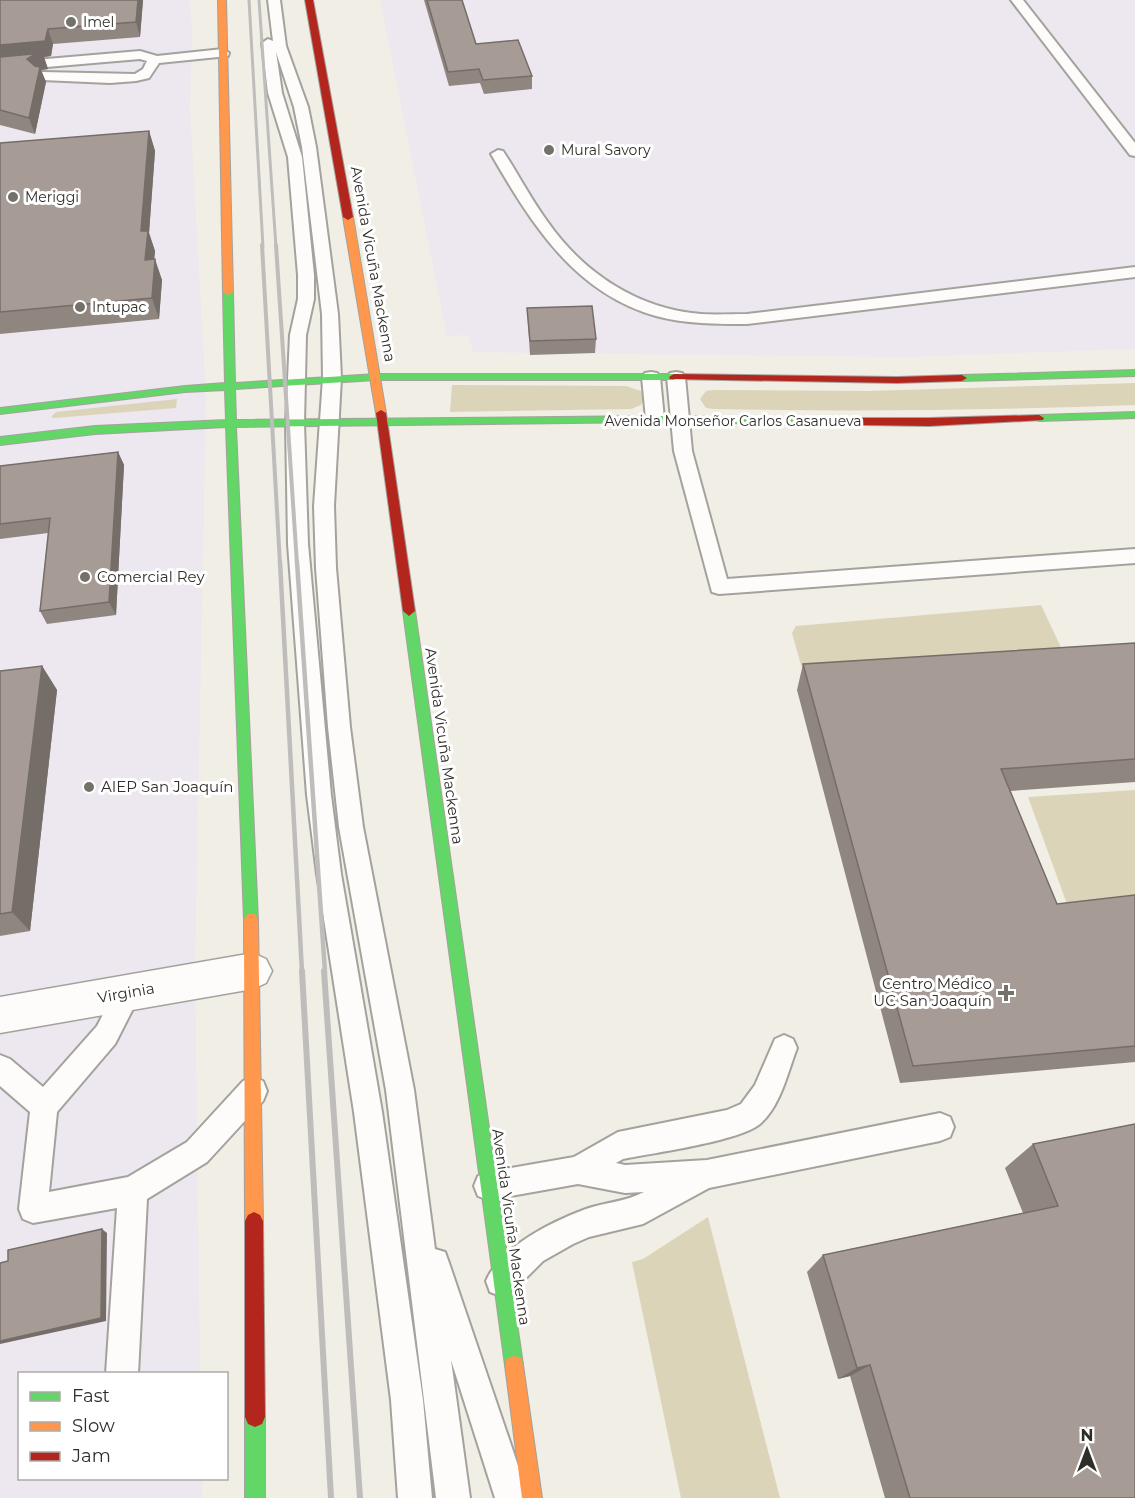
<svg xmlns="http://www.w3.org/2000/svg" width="1135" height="1498" viewBox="0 0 1135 1498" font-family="Montserrat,sans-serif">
  <rect width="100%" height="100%" fill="#f1eee6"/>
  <!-- industrial -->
  <g fill="#ede7ef">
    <path d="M0 0H190L192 32 190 109 206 398 195 967 200 1373 20 1374V1478L202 1479V1498H0Z"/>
    <path d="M380 0H1135V349L904 357 473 352 468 335 447 336Z"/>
  </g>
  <!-- green -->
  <g fill="#dcd4b9">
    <path d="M1135 383V405C994 410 854 412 713 409L706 408 700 399 706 391 713 390 868 391Z"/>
    <path d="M452 385 626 386 641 391 644 398 641 405 631 409 450 412Z"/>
    <path d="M177 399 176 408 54 418 51 417 56 412Z"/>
    <path d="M1041 605 1068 662 806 683 792 633 796 626Z"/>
    <path d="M1135 790V910L1071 915 1028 797Z"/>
    <path d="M708 1217 780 1498H681L632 1262 643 1259Z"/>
  </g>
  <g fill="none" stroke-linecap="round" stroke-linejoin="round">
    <!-- lane casing -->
    <g stroke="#a4a29c" stroke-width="4">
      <g id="lane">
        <path d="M268 0H280L286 46 308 107 316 147 338 314 341 378 334 506 336 568 350 727 363 827 414 1090 435 1249 445 1252 449 1263 529 1498H495L451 1360 470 1498H436L386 1090 339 827 328 727 316 568 314 506 323 378 322 314 302 147 294 107 276 52 282 93 302 157 314 275V299L306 335 304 423 308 544 331 795 341 874 382 1112 423 1400 432 1498H398L391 1400 354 1112 317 874 307 795 288 544 286 423 290 335 298 299V275L288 157 268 93 262 43 268 39 273 41Z"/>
        <path d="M1011 0H1023L1135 143V156L1130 155Z"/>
        <path d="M223 49 229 53 228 56 159 63 149 78 136 81 110 83 42 80 35 76 42 72 135 74 143 69 147 61 140 59 0 71V63L140 51 157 56Z"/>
        <path d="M498 150 503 151C518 174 531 199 547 221 583 273 638 309 701 314 716 315 732 314 747 314L1135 267V277L747 324C716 324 686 324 656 316 574 293 531 223 491 154Z"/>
        <path d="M651 372 657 373 660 377 664 419 661 423H649L646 419 642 377 645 373Z"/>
        <path d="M676 372 682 373 685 377 692 451 727 579 1135 549V563L719 594 712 592 674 451 667 377 670 373Z"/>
        <path d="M128 981 137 984 141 993 115 1044 57 1112 49 1192 128 1177 187 1142 243 1081 253 1077 263 1081 267 1091 263 1101 207 1162 147 1199 138 1374H106L117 1208 33 1223 23 1219 19 1209 30 1112 0 1086V1055L10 1059 43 1087 97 1026 119 984Z"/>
        <path d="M784 1035 793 1039 797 1048C788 1071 781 1105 761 1123 742 1141 652 1153 623 1159L616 1163 625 1165 707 1160 940 1113 950 1117 954 1127 950 1137 940 1141 709 1188 643 1224 589 1237 573 1244 543 1261 512 1292 501 1296 490 1292 486 1281C500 1247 553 1221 586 1209 606 1202 625 1202 644 1192L625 1193 578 1184 488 1200 478 1196 474 1186 478 1176 488 1172 574 1157 618 1132 727 1110 741 1104 755 1085 775 1039Z"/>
      </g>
    </g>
    <!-- street casing -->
    <g stroke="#a4a29c" stroke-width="3">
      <path id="street" d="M253 953 266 959 272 971 266 983 253 989 0 1033V997Z"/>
    </g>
    <!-- fast casing -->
    <g stroke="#a4a29c" stroke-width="2">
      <g id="fast">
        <path d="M228 289 233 292 235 383 376 374H674L679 377 674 380H376L235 389 236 420 655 416 798 418 803 421 798 424 655 422 236 427 258 920 256 925 251 927 246 925 244 920 226 427 95 434 0 445V437L95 426 226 420 225 390 185 392 0 414V408L185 386 225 383 223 292Z"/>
        <path d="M1135 370V376L962 381 957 378 962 375Z"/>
        <path d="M1135 412V418L1039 421 1034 418 1039 415Z"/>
        <path d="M409 606 415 611 523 1365 521 1372 514 1374 507 1372 505 1365 403 611Z"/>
        <path d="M255 1407 262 1410 265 1417V1498H245V1417L248 1410Z"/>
      </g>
    </g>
    <!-- slow casing -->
    <g stroke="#a4a29c" stroke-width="2">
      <g id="slow">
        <path d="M218 0H226L233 292 228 295 223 292Z"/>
        <path d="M348 214 353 217 386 413 381 416 376 413 343 217Z"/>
        <path d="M251 913 256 915 258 920 263 1221 260 1227 254 1230 248 1227 245 1221 244 920 246 915Z"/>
        <path d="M514 1356 521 1358 523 1365 542 1498H522L505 1365 507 1358Z"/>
      </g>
    </g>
    <!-- jam casing -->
    <g stroke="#a4a29c" stroke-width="2">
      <g id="jam">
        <path d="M305 0H313L353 217 348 220 343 217Z"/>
        <path d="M674 374 897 377 962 375 967 378 962 381 897 383 670 379 669 377Z"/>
        <path d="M381 410 386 413 415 611 409 616 403 611 376 413Z"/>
        <path d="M1039 415 1044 418 1043 420 929 426 798 424 793 421 798 418H929Z"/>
        <path d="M254 1212 260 1215 263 1221 265 1417 262 1424 255 1427 248 1424 245 1417V1221L248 1215Z"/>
      </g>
    </g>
    <!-- lane -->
    <use href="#lane" fill="#fdfcfb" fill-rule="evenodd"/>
    <!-- street -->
    <use href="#street" fill="#fdfcfb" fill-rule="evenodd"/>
    <!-- fast -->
    <use href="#fast" fill="#63d668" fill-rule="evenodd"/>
    <!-- slow -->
    <use href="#slow" fill="#ff974d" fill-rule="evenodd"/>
    <!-- jam -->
    <use href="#jam" fill="#b3261e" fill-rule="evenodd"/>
    <!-- rail-far3 -->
    <g stroke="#bebdbb" stroke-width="3">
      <path d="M249 0 263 247"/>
      <path d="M259 0 276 247"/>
    </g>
    <!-- rail-far2 -->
    <g stroke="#bebdbb" stroke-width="4">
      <path d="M262 245 280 564"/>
      <path d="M276 245 297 564"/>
    </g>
    <!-- rail-far1 -->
    <g stroke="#bebdbb" stroke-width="4.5">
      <path d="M280 562 302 972"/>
      <path d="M297 562 325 972"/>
    </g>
    <!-- rail -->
    <g stroke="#bebdbb" stroke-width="6">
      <path d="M302 971 331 1498"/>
      <path d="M324 971 360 1498"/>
    </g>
  </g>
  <!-- wall -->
  <g fill="#908680">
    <path d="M0 0H143L140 37 53 44 51 56 44 57 48 69 41 70 46 82 35 134 0 125Z"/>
    <path d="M424 0H462L476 44 532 76V89L484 94 480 83 449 86Z"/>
    <path d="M149 131 155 151 149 233 155 251 154 260 162 280 159 319 0 334V143Z"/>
    <path d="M527 308 596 339 595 353 530 355Z"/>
    <path d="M118 452 124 465 116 615 47 624 40 611 48 533 0 539V466Z"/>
    <path d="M1135 643V782L1010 791 1057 904 1135 895V1062L900 1083 797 690 803 664Z"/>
    <path d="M42 666 57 690 30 931 0 936V671Z"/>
    <path d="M1135 1124V1498H885L850 1376 838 1379 807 1272 823 1255 1023 1213 1005 1168 1033 1144Z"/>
  </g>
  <!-- shaded-wall -->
  <g fill="#756d68">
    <path d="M138 0H143L140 37 136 22Z"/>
    <path d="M48 29 53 44 51 56 44 57 48 69 41 70 46 82 35 134 29 118 0 61V45Z"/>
    <path d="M149 131 155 151 149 233 155 251 152 281 145 260 141 231Z"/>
    <path d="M155 259 162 280 159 319 152 298Z"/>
    <path d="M118 452 124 465 116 615 109 602Z"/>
    <path d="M42 666 57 690 30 931 12 912Z"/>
    <path d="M102 1229 107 1233 106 1321 0 1344V1341Z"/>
    <path d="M870 1365 850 1376 838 1379 857 1368Z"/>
  </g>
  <!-- building -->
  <g fill="#a79c95" stroke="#756d68" stroke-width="1.5">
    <path d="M0 0H138L136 22 48 29 45 41 0 45Z"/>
    <path d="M427 0H462L476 44 518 40 532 76 483 80 479 69 448 72Z"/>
    <path d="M43 53 35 54 27 59 35 66 40 67 29 118 0 110V57Z"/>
    <path d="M149 131 141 231H148L145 260 155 259 152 298 0 312V143Z"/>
    <path d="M592 306 596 339 530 341 527 308Z"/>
    <path d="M118 452 109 602 40 611 50 518 0 524V466Z"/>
    <path d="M1135 643V759L1001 769 1057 904 1135 895V1046L913 1066 803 664Z"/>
    <path d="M42 666 12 912 0 914V671Z"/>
    <path d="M1135 1124V1498H910L870 1365 857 1368 823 1255 1058 1206 1033 1144Z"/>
    <path d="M102 1229 101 1318 0 1341V1263L8 1261V1250Z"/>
  </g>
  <!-- markers -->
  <g fill="#74716b" stroke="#fff" stroke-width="2">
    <circle cx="71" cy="22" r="6"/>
    <circle cx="549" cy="150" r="6"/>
    <circle cx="13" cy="197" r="6"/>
    <circle cx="80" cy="307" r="6"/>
    <circle cx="85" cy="577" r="6"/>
    <circle cx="89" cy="787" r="6"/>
    <path d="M1003 984h6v6h6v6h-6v6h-6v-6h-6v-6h6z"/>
  </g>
  <g text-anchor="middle" stroke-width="6" stroke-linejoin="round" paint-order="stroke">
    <!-- far-poi labels -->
    <g font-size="14" fill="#302e29" stroke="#fff" text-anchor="start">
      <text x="83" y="27">Imel</text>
      <text x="561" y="155">Mural Savory</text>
      <text x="25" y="202">Meriggi</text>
      <text x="92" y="312">Intupac</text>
    </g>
    <!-- far-street labels -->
    <g font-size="14" fill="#302e29" stroke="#fff">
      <text x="733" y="426">Avenida Monseñor Carlos Casanueva</text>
    </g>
    <!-- street labels -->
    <g font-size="15" fill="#302e29" stroke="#fff">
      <text transform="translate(373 264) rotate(80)" y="5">Avenida Vicuña Mackenna</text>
      <text transform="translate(444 746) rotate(82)" y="5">Avenida Vicuña Mackenna</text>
      <text transform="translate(126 993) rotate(-10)" y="5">Virginia</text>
      <text transform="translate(511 1227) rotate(82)" y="5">Avenida Vicuña Mackenna</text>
    </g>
    <!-- poi labels -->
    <g font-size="15" fill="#302e29" stroke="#fff" text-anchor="start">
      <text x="97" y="582">Comercial Rey</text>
      <text x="101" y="792">AIEP San Joaquín</text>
      <text x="992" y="989" text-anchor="end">Centro Médico<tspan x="992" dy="17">UC San Joaquín</tspan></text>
    </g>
  </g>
  <!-- legend -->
  <rect x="18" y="1372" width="210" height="108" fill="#ffffff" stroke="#acaba9" stroke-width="1.5"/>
  <rect x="30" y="1392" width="30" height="9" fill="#63d668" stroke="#acaba9" stroke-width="1.5"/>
  <text x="72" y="1402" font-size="18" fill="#302e29">Fast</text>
  <rect x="30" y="1422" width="30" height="9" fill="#ff974d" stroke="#acaba9" stroke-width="1.5"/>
  <text x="72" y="1432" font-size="18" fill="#302e29">Slow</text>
  <rect x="30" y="1452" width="30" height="9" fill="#b3261e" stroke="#acaba9" stroke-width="1.5"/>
  <text x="72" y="1462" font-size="18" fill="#302e29">Jam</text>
  <!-- north arrow -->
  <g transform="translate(1087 1450)" stroke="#ffffff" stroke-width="4.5" paint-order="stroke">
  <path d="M0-4.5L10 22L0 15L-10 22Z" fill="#302e29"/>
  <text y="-9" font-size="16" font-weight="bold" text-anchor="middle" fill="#302e29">N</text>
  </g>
</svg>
